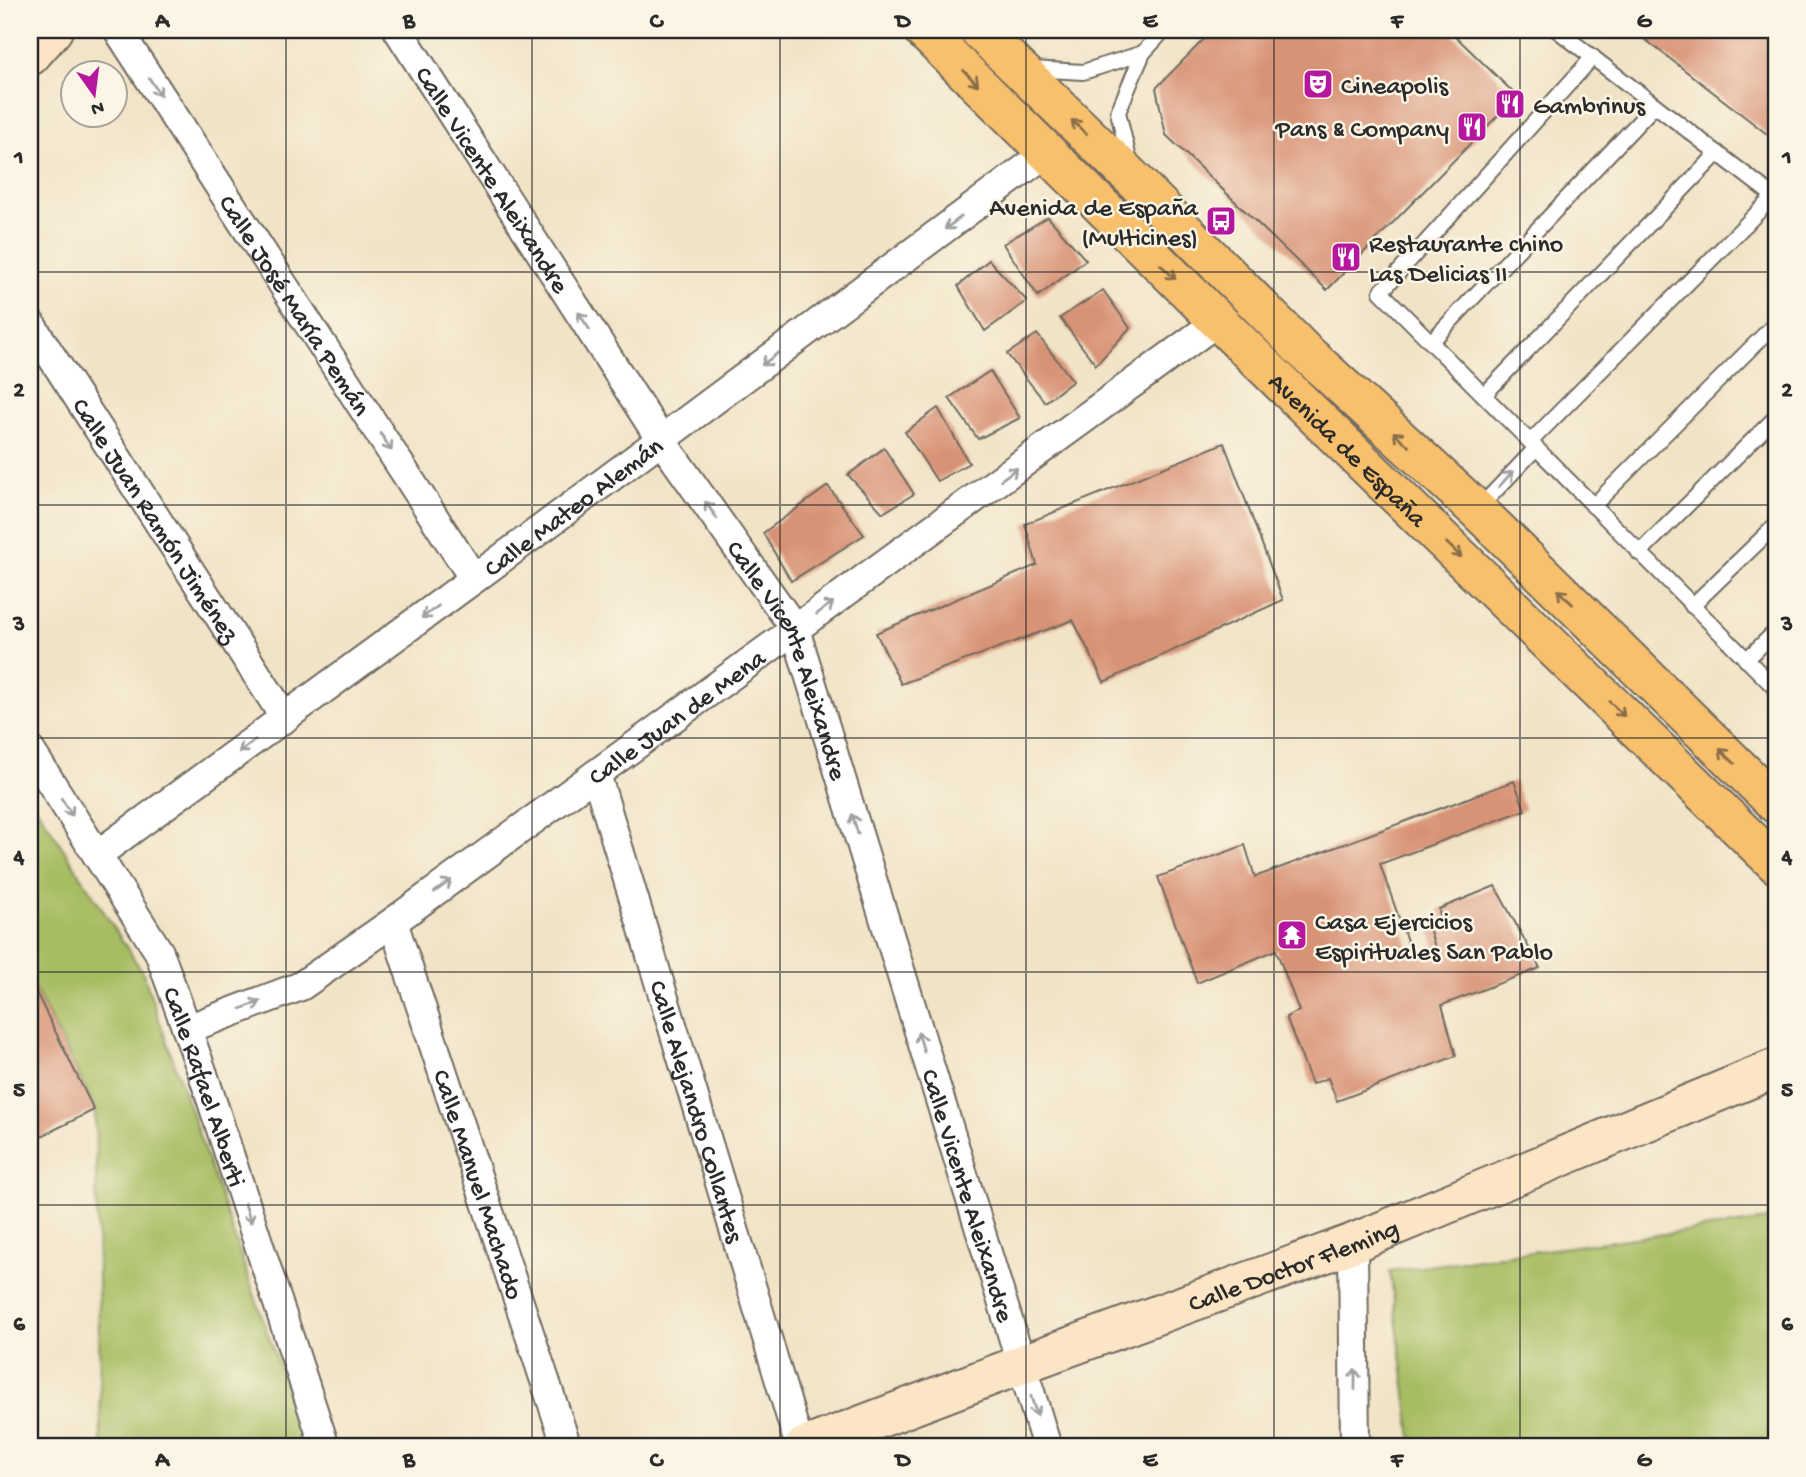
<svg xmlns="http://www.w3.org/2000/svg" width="1806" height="1477" viewBox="0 0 1806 1477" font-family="'Gochi Hand',sans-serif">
  <rect width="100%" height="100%" fill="#fcf5e5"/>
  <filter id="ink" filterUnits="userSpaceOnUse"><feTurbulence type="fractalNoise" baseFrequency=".0143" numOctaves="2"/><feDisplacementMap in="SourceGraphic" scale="14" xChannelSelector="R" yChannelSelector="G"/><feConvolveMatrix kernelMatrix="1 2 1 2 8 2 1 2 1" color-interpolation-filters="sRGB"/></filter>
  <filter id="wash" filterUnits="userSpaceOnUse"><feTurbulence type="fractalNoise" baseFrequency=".00686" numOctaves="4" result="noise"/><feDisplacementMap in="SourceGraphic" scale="28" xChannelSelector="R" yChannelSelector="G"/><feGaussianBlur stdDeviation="1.57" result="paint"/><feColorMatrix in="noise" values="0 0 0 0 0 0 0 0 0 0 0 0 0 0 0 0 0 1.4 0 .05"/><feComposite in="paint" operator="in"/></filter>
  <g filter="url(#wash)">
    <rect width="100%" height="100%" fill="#f1e3c6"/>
    <!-- green -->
    <g fill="#a7bd62" stroke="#697446" stroke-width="2">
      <path d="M30 797 143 973 307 1447H101L95 1107 30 979Z"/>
      <path d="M1776 1219V1447H1413L1390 1271Z"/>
    </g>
    <g id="blocks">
      <!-- building -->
      <g fill="#d89275">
        <path d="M1213 30H1449L1517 96 1327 290 1166 135 1156 88Z"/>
        <path d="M1633 30H1776V141Z"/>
        <path d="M1048 217 1086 260 1038 296 1003 244Z"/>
        <path d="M989 260 1027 301 985 331 958 286Z"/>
        <path d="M1103 290 1130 328 1096 365 1060 318Z"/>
        <path d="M1037 334 1073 381 1045 402 1007 354Z"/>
        <path d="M990 371 1020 418 978 439 949 398Z"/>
        <path d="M938 408 969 463 937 481 905 432Z"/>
        <path d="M1224 443 1283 600 1104 682 1073 620 901 684 876 633 1037 565 1025 524Z"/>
        <path d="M884 448 914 494 883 513 848 475Z"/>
        <path d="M828 486 864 535 791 581 763 533Z"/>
        <path d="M1514 781 1525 810 1380 864 1412 955 1435 947 1427 922 1440 918 1439 909 1495 886 1540 968 1442 1005 1456 1056 1337 1101 1328 1078 1312 1084 1286 1017 1299 1011 1276 950 1197 983 1158 877 1245 845 1255 877Z"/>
        <path d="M30 980 94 1110 30 1142Z"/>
      </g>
    </g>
  </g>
  <g filter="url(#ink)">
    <use href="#blocks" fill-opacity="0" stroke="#706b61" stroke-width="2"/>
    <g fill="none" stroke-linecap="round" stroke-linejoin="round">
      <!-- service casing -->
      <g stroke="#706b61" stroke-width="18">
        <g id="service">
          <path d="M1557 30 1776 198"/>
          <path d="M1593 57 1381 292 1776 689"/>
          <path d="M1032 69 1083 72 1143 53"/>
          <path d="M1130 163 1118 112 1143 53 1164 30"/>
          <path d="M1431 342 1655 105"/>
          <path d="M1484 395 1718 153"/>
          <path d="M1530 442 1774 196"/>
          <path d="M1593 506 1776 323"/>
          <path d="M1478 509 1536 448"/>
          <path d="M1639 553 1776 417"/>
          <path d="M1692 606 1776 525"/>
          <path d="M1746 660 1776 631"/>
        </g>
      </g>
      <!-- minor casing -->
      <g stroke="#706b61" stroke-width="32">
        <g id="minor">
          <path id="s1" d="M118 30 474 579"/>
          <path id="s2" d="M398 30 661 440 795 629 1047 1447"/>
          <path id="s3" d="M30 323 285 718"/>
          <path id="s4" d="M30 750 159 952 203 1074 325 1447"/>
          <path id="s5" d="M596 774 800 1447"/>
          <path id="s6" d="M97 855 474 579 1046 153"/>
          <path id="s7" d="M393 922 567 1447"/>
          <path id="s8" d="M187 1029 301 986 393 922 1218 321"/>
          <path d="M1353 1243 1355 1447"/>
        </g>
      </g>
      <!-- secondary casing -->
      <g stroke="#706b61" stroke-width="42">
        <g id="secondary">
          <path d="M30 56 53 30"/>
          <path id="s9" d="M804 1447 1020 1365 1353 1243 1776 1068"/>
        </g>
      </g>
      <!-- primary casing -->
      <g stroke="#706b61" stroke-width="42">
        <g id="primary">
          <path id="s10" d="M923 30 1273 375 1776 864"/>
          <path d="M979 30 1133 179 1302 349 1477 510 1776 804"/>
        </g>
      </g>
      <!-- service -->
      <use href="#service" stroke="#fff" stroke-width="14"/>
      <!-- minor -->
      <use href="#minor" stroke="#fff" stroke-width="28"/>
      <!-- secondary -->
      <use href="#secondary" stroke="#fce5c4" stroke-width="38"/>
      <!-- primary -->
      <use href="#primary" stroke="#f8bf6c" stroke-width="38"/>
    </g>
    <!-- one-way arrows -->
    <defs><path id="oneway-shaft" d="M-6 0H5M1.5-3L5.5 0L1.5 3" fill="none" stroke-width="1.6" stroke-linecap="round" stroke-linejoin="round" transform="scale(1.75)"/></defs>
    <g stroke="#876e48">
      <use href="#oneway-shaft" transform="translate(971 78) rotate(45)"/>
      <use href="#oneway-shaft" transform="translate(1079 127) rotate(-136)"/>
      <use href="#oneway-shaft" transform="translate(1168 272) rotate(44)"/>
      <use href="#oneway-shaft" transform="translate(1401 439) rotate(-137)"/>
      <use href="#oneway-shaft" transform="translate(1454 550) rotate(44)"/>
      <use href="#oneway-shaft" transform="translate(1565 597) rotate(-136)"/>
      <use href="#oneway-shaft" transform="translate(1617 709) rotate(44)"/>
      <use href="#oneway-shaft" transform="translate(1727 756) rotate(-136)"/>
    </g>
    <g stroke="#a0a0a0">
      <use href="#oneway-shaft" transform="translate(155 87) rotate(57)"/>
      <use href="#oneway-shaft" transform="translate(953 223) rotate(143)"/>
      <use href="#oneway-shaft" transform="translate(584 321) rotate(-123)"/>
      <use href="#oneway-shaft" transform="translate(770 359) rotate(143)"/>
      <use href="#oneway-shaft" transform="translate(386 442) rotate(57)"/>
      <use href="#oneway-shaft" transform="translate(1009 474) rotate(-36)"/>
      <use href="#oneway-shaft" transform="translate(1506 479) rotate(-47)"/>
      <use href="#oneway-shaft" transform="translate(711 510) rotate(-125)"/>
      <use href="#oneway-shaft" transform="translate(825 608) rotate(-36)"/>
      <use href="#oneway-shaft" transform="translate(430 612) rotate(144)"/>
      <use href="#oneway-shaft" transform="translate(247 746) rotate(143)"/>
      <use href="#oneway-shaft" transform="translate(67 807) rotate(57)"/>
      <use href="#oneway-shaft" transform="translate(855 824) rotate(-107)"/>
      <use href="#oneway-shaft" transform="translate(443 886) rotate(-36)"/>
      <use href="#oneway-shaft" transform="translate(251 1005) rotate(-21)"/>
      <use href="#oneway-shaft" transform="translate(921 1042) rotate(-107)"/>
      <use href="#oneway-shaft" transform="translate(248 1213) rotate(72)"/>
      <use href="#oneway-shaft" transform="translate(1355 1379) rotate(-90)"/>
      <use href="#oneway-shaft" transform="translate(1034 1406) rotate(72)"/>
    </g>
  </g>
  <!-- grid -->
  <path fill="none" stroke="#2b2b2b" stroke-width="2" stroke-opacity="0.55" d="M286 30V1447M532 30V1447M780 30V1447M1026 30V1447M1274 30V1447M1520 30V1447M30 272H1776M30 505H1776M30 738H1776M30 972H1776M30 1205H1776"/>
  <!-- icons -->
  <defs>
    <g id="theatre-square" transform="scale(1.575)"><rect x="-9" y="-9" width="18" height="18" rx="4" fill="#b5179e" stroke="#fcf5e5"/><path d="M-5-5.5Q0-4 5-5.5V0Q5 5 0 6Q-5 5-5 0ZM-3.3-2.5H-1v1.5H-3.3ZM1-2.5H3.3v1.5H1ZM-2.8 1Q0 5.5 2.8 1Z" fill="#fff"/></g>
    <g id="restaurant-square" transform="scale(1.575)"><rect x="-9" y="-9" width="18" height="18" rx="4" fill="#b5179e" stroke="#fcf5e5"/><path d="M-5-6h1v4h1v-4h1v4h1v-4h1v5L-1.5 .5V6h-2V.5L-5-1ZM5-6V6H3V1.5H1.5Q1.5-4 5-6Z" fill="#fff"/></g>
    <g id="bus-square" transform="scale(1.575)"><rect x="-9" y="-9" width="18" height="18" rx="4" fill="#b5179e" stroke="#fcf5e5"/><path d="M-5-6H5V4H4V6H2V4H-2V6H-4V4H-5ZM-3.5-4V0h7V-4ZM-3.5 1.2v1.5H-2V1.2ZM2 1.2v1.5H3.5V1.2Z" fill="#fff"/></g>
    <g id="temple-square" transform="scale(1.575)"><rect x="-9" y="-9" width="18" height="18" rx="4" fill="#b5179e" stroke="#fcf5e5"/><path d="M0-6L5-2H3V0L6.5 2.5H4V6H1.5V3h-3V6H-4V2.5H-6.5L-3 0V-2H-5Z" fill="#fff"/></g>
  </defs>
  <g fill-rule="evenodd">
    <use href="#theatre-square" x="1318" y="84"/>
    <use href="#restaurant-square" x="1510" y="104"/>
    <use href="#restaurant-square" x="1472" y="127"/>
    <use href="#bus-square" x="1221" y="221"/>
    <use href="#restaurant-square" x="1346" y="257"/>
    <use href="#temple-square" x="1292" y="935"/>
  </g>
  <g text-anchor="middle" stroke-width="5" stroke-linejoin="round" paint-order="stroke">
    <!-- poi labels -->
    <g font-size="26" fill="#2b2b2b" stroke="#fcf5e5" text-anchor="start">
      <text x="1341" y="93">Cineapolis</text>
      <text x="1533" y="113">Gambrinus</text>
      <text x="1449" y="136" text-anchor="end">Pans &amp; Company</text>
      <text x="1198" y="215" text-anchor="end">Avenida de España<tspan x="1198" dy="30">(Multicines)</tspan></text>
      <text x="1369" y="251">Restaurante chino<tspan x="1369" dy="30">Las Delicias II</tspan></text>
      <text x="1315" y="929">Casa Ejercicios<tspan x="1315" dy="30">Espirituales San Pablo</tspan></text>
    </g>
    <!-- street labels -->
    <g font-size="26" fill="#2b2b2b" stroke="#fcf5e5">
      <text dy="9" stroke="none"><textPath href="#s2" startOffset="177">Calle Vicente Aleixandre</textPath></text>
      <text dy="9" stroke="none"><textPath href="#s1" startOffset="327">Calle José María Pemán</textPath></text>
      <text dy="9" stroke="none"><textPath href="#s10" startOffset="597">Avenida de España</textPath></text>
      <text dy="9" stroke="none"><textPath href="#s6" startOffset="590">Calle Mateo Alemán</textPath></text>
      <text dy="9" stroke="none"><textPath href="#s3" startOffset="234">Calle Juan Ramón Jiménez</textPath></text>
      <text dy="9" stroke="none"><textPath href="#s2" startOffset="744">Calle Vicente Aleixandre</textPath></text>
      <text dy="9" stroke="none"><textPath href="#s8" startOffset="584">Calle Juan de Mena</textPath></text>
      <text dy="9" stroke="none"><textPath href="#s4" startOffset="382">Calle Rafael Alberti</textPath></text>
      <text dy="9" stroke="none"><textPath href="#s5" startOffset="352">Calle Alejandro Collantes</textPath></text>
      <text dy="9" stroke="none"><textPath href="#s7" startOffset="276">Calle Manuel Machado</textPath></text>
      <text dy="9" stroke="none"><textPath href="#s2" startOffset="1311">Calle Vicente Aleixandre</textPath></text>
      <text dy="9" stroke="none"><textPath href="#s9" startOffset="522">Calle Doctor Fleming</textPath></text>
    </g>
  </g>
  <!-- margin -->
  <rect width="1806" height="1477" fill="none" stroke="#fcf5e5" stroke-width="77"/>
  <!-- north arrow -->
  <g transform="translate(94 94) rotate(166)"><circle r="33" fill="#fcf5e5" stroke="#a8a49b" stroke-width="2"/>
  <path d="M0-5L12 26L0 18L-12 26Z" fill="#b5179e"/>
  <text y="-10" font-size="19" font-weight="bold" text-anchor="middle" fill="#2b2b2b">N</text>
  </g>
  <rect x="38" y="38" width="1730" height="1400" fill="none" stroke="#2b2b2b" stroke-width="2.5"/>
  <g font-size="23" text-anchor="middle" font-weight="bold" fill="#2b2b2b">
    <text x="162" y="27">A</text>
    <text x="409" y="27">B</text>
    <text x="656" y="27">C</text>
    <text x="903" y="27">D</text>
    <text x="1150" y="27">E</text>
    <text x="1397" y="27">F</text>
    <text x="1644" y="27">G</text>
    <text x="19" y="163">1</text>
    <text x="1787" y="163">1</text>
    <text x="19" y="396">2</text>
    <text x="1787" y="396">2</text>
    <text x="19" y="630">3</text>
    <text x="1787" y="630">3</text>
    <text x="19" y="863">4</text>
    <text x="1787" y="863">4</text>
    <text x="19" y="1096">5</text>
    <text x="1787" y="1096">5</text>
    <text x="19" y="1330">6</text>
    <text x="1787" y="1330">6</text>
    <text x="162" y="1466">A</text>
    <text x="409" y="1466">B</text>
    <text x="656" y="1466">C</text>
    <text x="903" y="1466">D</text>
    <text x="1150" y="1466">E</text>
    <text x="1397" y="1466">F</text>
    <text x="1644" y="1466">G</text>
  </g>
</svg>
